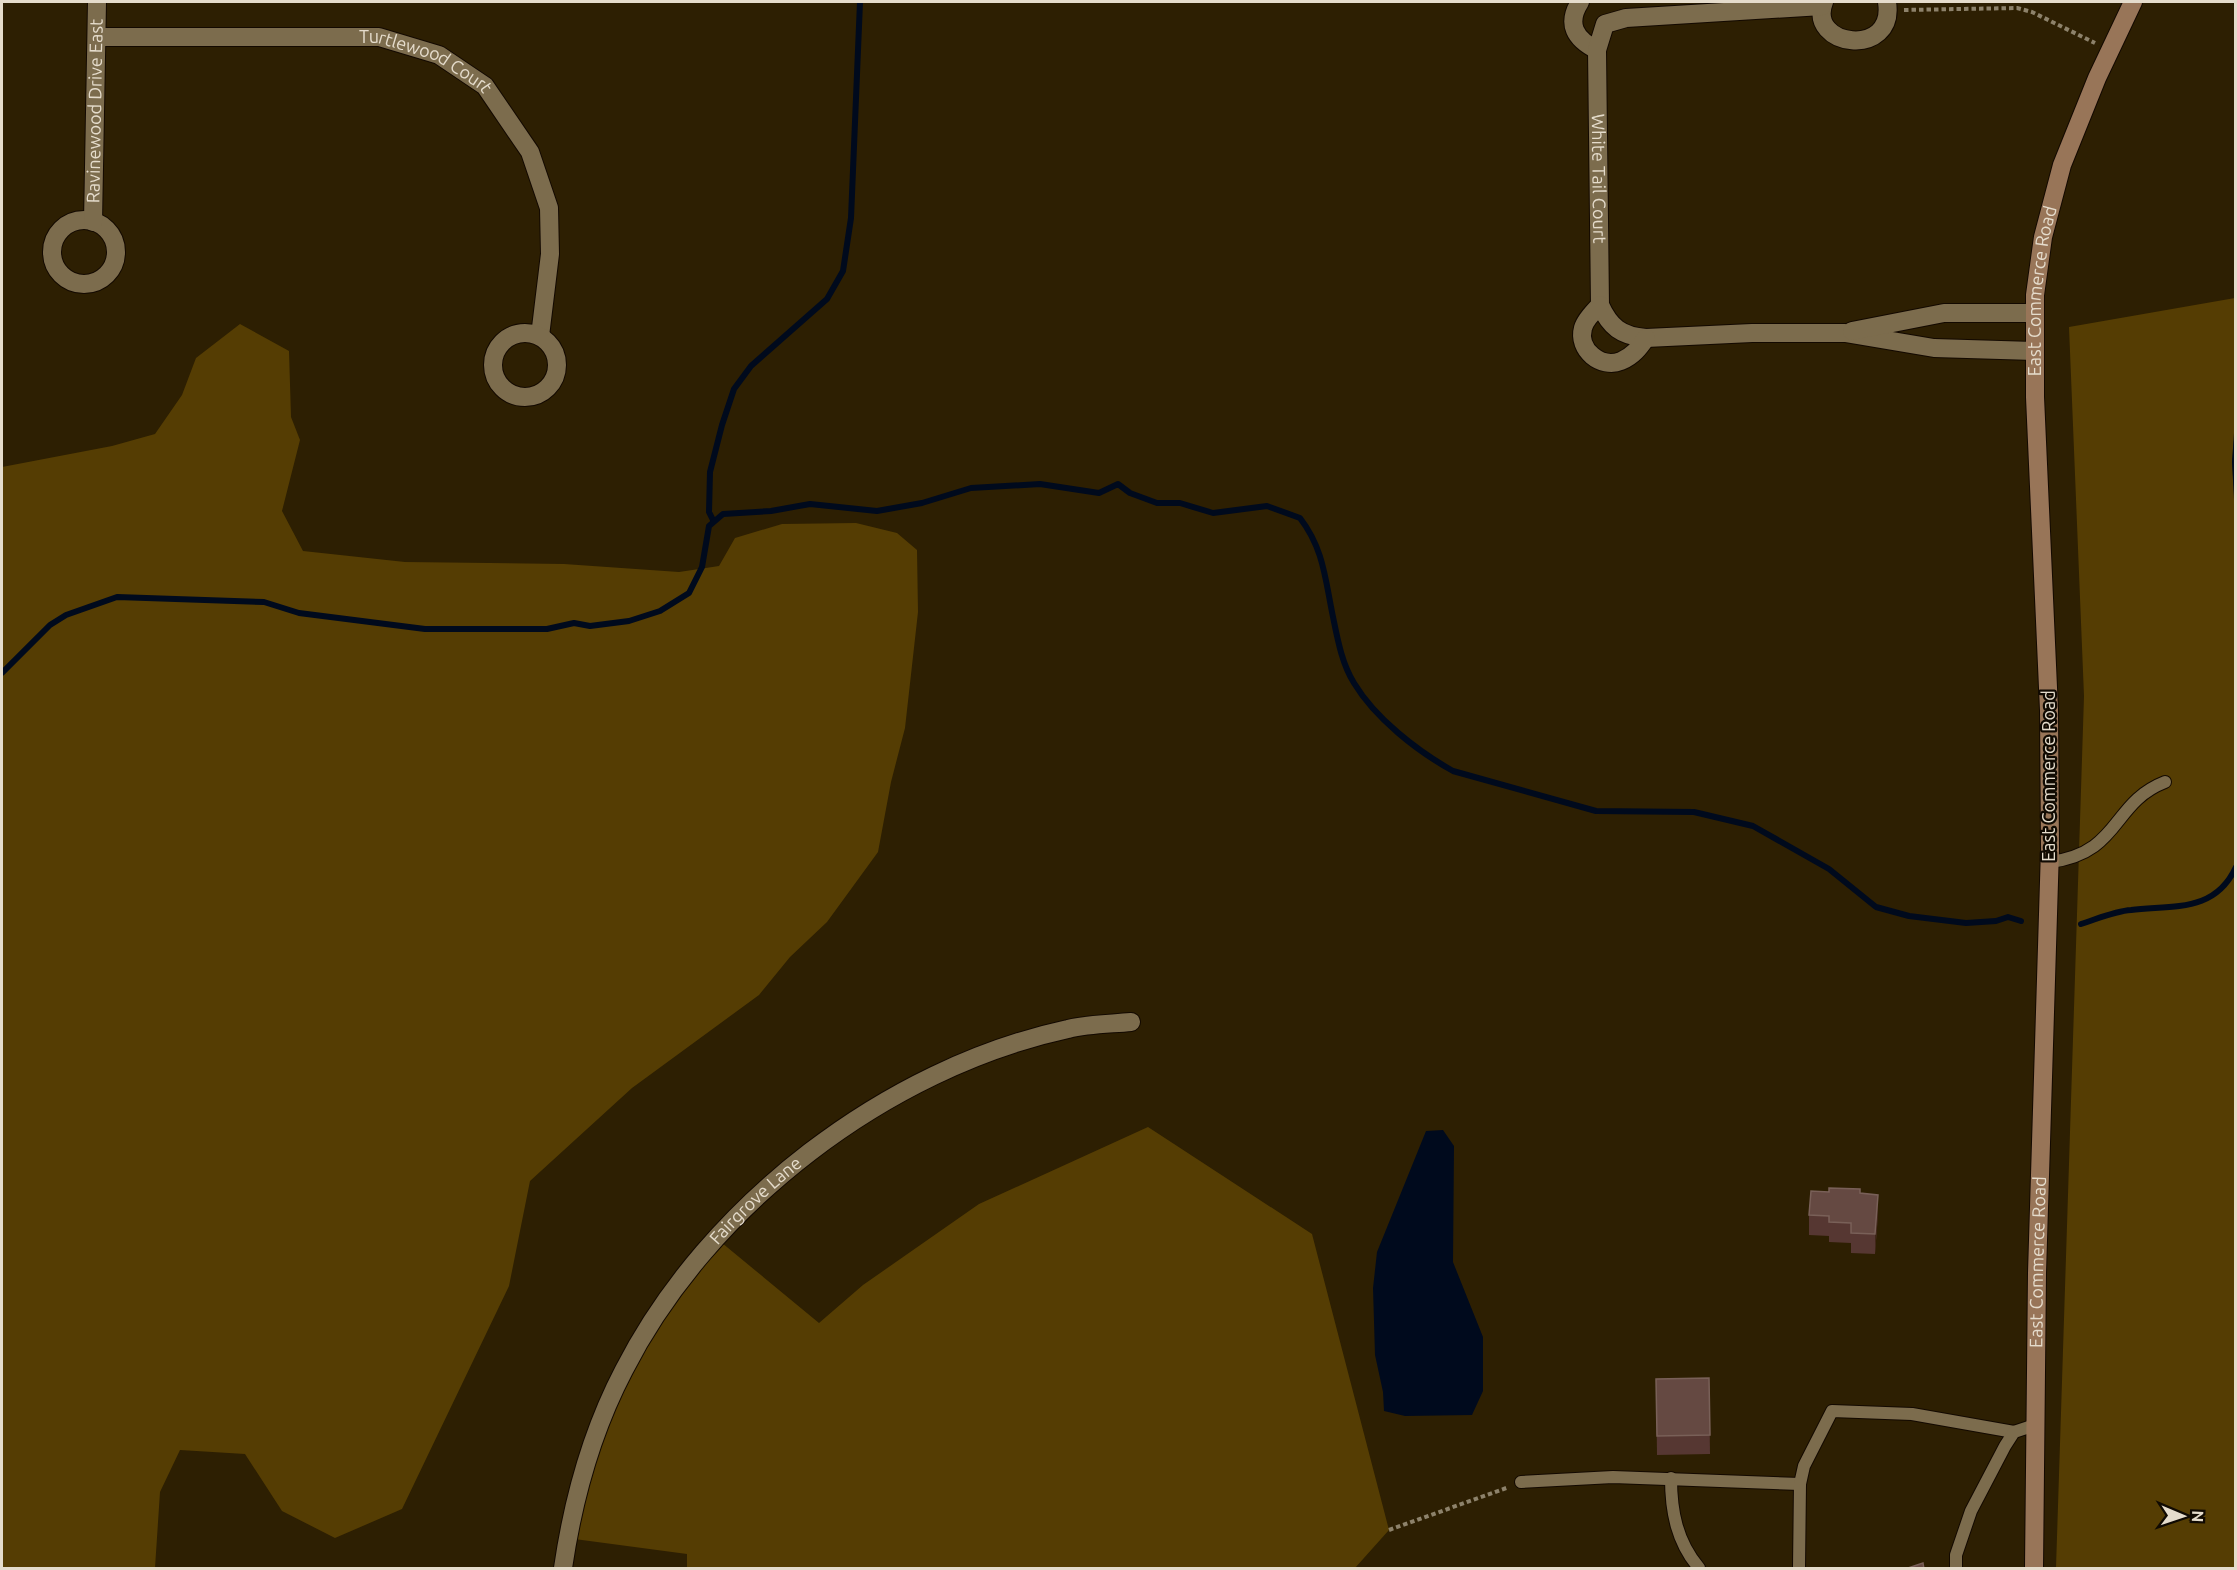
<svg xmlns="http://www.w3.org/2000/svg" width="2237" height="1570" viewBox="0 0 2237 1570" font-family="Ubuntu,sans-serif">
  <rect width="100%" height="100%" fill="#2d1f02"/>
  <!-- green -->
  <g fill="#553d03">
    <path d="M2235 298 2236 419 2232 462 2236 517 2235 1568H2056L2084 696 2069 327Z"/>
    <path d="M240 324 289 351 291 417 300 440 282 511 303 551 405 562 564 564 679 572 719 566 735 538 782 524 856 523 897 533 917 550 918 612 905 728 891 782 878 852 827 922 790 957 759 995 632 1088 530 1181 509 1286 402 1509 335 1538 282 1511 245 1454 180 1450 160 1492 155 1568H2V467L112 446 155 434 182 395 196 358Z"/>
    <path d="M1148 1127 1312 1234 1389 1530 1355 1568H687V1554L567 1538 624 1370 716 1238 819 1323 863 1285 979 1204Z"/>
  </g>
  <!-- water -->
  <g fill="#000a1d">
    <path d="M2235 419V517L2232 462Z"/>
    <path d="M1443 1130 1454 1146 1453 1262 1483 1337V1391L1472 1415 1405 1416 1384 1411 1383 1392 1375 1355 1373 1288 1377 1252 1426 1131Z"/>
  </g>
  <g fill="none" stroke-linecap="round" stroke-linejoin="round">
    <!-- stream -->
    <g stroke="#000a1d" stroke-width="6">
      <path d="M713 520 709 512 710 472 722 425 734 389 751 366 827 299 843 271 851 218 860 2"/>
      <path d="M2 673 50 625 66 615 117 597 264 602 299 613 425 629H547L574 623 590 626 629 621 660 611 689 593 702 567 709 526 723 514 771 511 810 504 877 511 922 503 971 488 1040 484 1099 493 1118 484 1130 493 1157 503H1180L1213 513 1267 506 1300 518C1323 548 1325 577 1332 612 1337 636 1341 662 1354 683 1375 718 1417 751 1453 771L1596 811 1694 812 1753 826 1829 869 1876 907 1909 916 1966 923 1996 921 2008 917 2021 921"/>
      <path d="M2081 924C2097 919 2115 911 2131 910 2173 905 2215 913 2236 867"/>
    </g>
    <!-- lane casing -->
    <g stroke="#130900" stroke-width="14">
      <g id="lane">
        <path d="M2050 862C2121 853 2111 803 2165 782"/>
        <path d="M1671 1478C1671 1512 1677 1542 1699 1568"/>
        <path d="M1521 1482 1613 1477 1800 1484"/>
        <path d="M1799 1568 1800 1484 1804 1466 1832 1411 1912 1414 2014 1432"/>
        <path d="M1956 1568V1555L1971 1511 2005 1446 2014 1432 2035 1425"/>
      </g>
    </g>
    <!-- street casing -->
    <g stroke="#130900" stroke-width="20">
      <g id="street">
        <path d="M1580 2C1566 24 1575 39 1597 50"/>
        <path d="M1824 2C1806 47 1896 59 1887 2"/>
        <path id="s1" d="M1822 6 1626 18 1605 24 1597 50 1600 305C1610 327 1621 336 1646 338L1752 333H1845L1934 348 2034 351"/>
        <path id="s2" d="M97 37H379L439 55 485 86 530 152 549 208 550 254 540 336"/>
        <circle cx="84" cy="252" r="32"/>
        <path id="s3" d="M93 222 97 2"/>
        <path d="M1600 305C1594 311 1585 320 1583 328 1577 350 1601 369 1621 361 1633 356 1639 348 1646 338"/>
        <path d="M1852 331 1944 313H2034"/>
        <circle cx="525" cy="365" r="32"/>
        <path id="s4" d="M563 1568C573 1500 592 1431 624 1370 708 1205 887 1068 1068 1029 1088 1024 1110 1024 1131 1022"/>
      </g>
    </g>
    <!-- secondary casing -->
    <g stroke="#130900" stroke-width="20">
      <g id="secondary">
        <path id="s5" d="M2034 1568 2037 1273 2050 849 2049 710 2035 397V295L2043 237 2062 165 2097 78 2133 2"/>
      </g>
    </g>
    <!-- path -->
    <g stroke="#8d826b" stroke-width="4" stroke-dasharray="4.5 3" stroke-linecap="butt">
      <path d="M1904 10 2017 8 2032 12 2095 43"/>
      <path d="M1389 1530 1509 1487"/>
    </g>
    <!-- lane -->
    <use href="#lane" stroke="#7c6c4d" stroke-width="12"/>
    <!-- street -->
    <use href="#street" stroke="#7c6c4d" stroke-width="18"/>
    <!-- secondary -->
    <use href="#secondary" stroke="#987558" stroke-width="18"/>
  </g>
  <!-- wall -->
  <g fill="#563732">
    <path d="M1829 1192 1860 1193 1878 1214 1875 1254 1851 1253V1243L1829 1242V1236L1809 1235V1215Z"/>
    <path d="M1709 1378 1710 1454 1657 1455 1656 1379Z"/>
  </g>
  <!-- shaded-wall -->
  <path fill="#3f2618" d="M1878 1195V1214L1875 1254V1234Z"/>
  <!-- building -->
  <g fill="#654942" stroke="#796058" stroke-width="1.5">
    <path d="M1829 1188 1860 1189V1193L1878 1195 1875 1234 1851 1233V1223L1829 1222V1216L1809 1215 1811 1191 1829 1192Z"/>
    <path d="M1709 1378 1710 1435 1657 1436 1656 1379Z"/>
    <path d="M1923 1563 1924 1569H1905Z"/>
  </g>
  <g text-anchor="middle" stroke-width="4.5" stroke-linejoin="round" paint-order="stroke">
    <!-- street labels -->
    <g font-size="18" fill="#e5dccc" stroke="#100a02">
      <text dy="6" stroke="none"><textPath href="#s2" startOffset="334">Turtlewood Court</textPath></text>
      <text dy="6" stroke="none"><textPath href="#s3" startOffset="111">Ravinewood Drive East</textPath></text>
      <text dy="6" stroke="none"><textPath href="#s1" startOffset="374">White Tail Court</textPath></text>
      <text dy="6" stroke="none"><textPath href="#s5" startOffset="1278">East Commerce Road</textPath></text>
      <text transform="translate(2049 776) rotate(-90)" y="6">East Commerce Road</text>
      <text dy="6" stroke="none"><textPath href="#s4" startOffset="424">Fairgrove Lane</textPath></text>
      <text dy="6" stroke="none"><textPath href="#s5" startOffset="306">East Commerce Road</textPath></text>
    </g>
  </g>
  <!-- border -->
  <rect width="2237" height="1570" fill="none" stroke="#e5dccc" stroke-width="6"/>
  <!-- north arrow -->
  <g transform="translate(2183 1516) rotate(92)" stroke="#100a02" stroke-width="4.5" paint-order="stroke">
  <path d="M0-4.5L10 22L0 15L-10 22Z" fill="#e5dccc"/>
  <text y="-9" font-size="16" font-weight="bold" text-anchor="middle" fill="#e5dccc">N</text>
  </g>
</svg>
